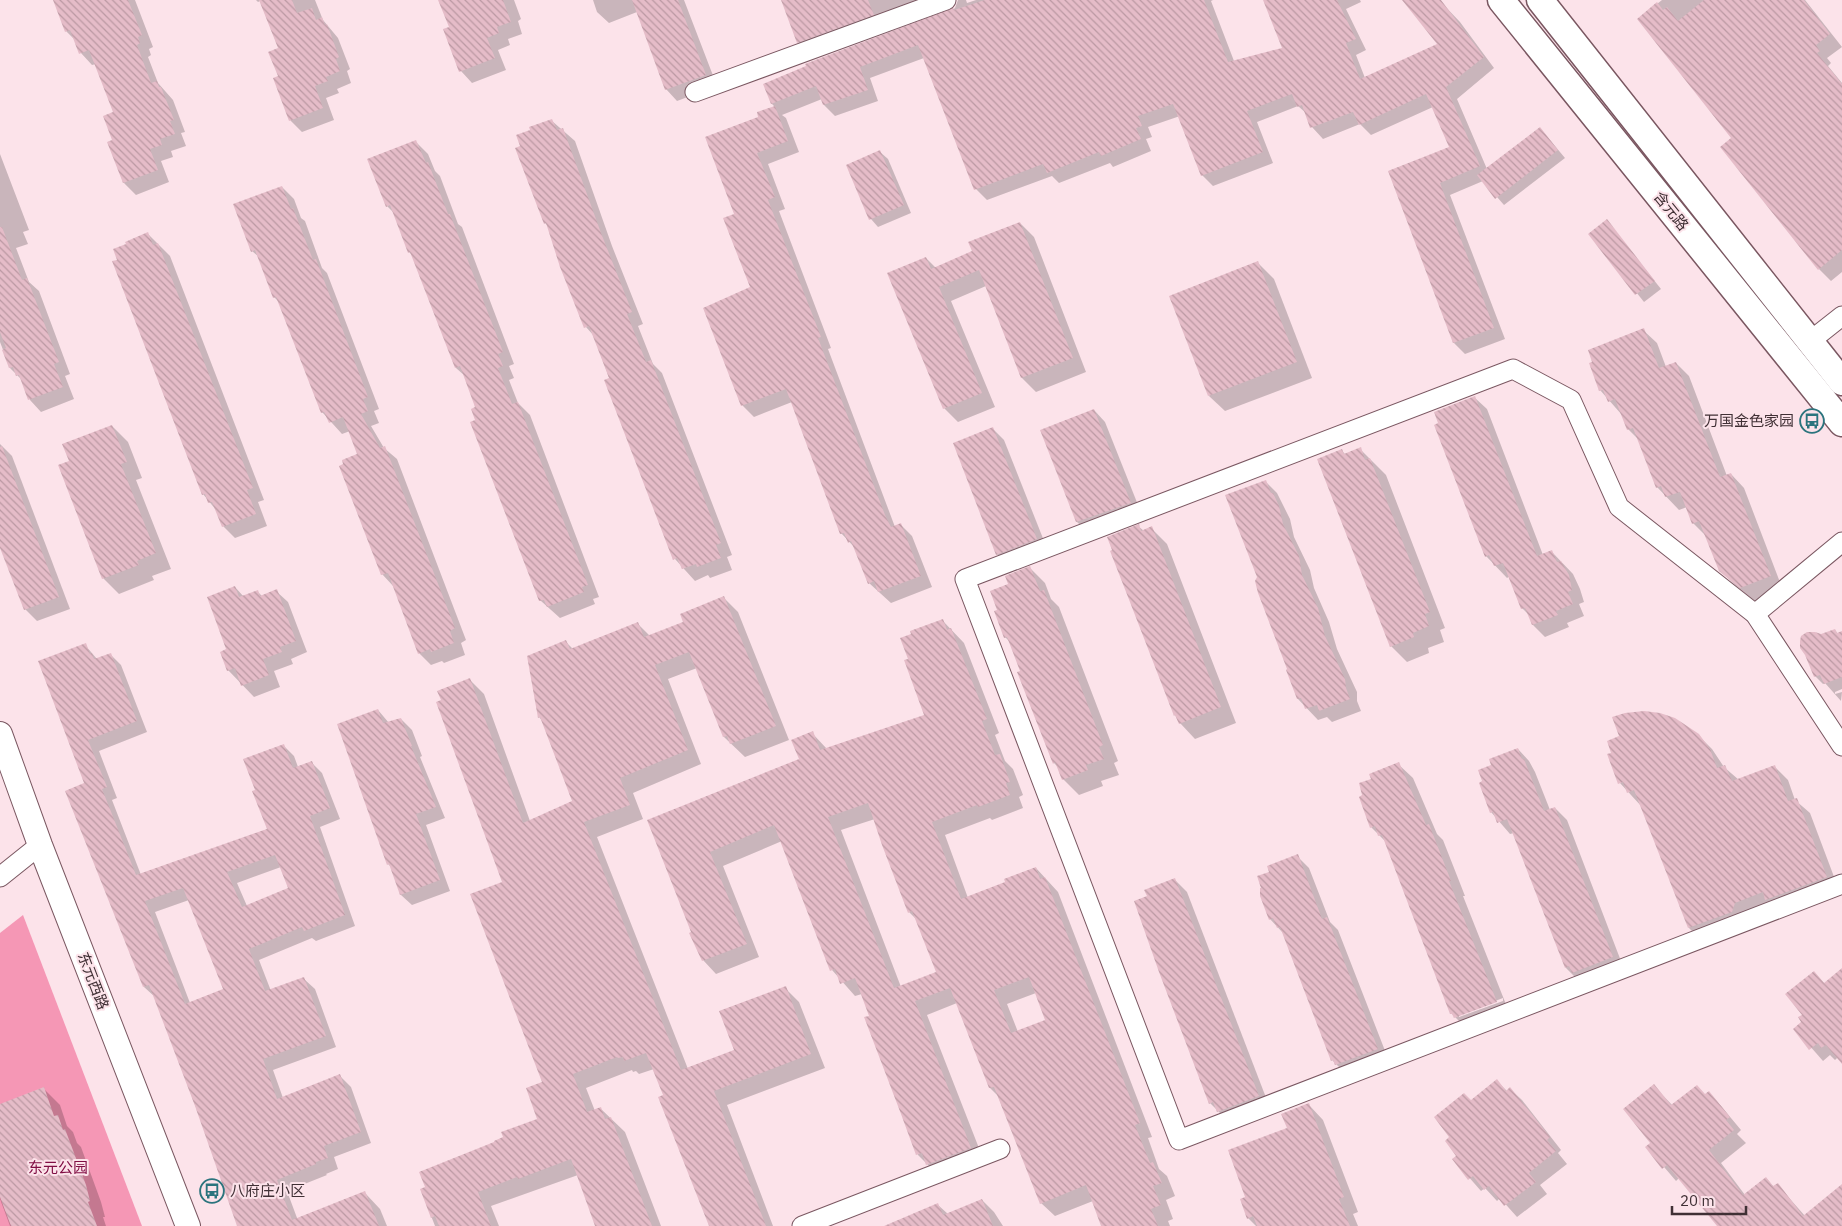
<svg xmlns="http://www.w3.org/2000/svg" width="1842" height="1226" viewBox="0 0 1842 1226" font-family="'IBM Plex Sans','Noto Sans SC',sans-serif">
  <defs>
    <pattern id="building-back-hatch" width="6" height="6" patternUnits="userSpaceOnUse" patternTransform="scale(1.25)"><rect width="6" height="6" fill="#e5bcc8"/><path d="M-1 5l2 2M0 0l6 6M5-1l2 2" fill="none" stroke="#bb99a3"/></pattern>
  </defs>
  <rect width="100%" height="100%" fill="#fce3ea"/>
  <!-- park -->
  <path fill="#f597b5" d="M23 915 142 1226H0V933Z"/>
  <!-- shadow -->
  <g fill="#0003" fill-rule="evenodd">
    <path d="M54 0H135L153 47 149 49 151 55 148 57 158 83 173 100 185 132 181 133 186 146 171 151 173 157 161 161 169 182 136 195 124 183 108 142 114 140V113L96 64 92 65 81 53 76 41 66 31Z"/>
    <path d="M256 0H315L323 20 338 38 350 69 347 71 351 83 337 89 339 93 326 98 334 120 302 132 290 120 280 77 279 49 260 1 258 2Z"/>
    <path d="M449 0H514L521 19 518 21 522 34 508 39 510 45 498 50 506 70 472 83 461 71 450 27Z"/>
    <path d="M593 0H684L717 86 677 101 666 89 637 12 609 23 597 12Z"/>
    <path d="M782 0H954L809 53 798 42Z"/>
    <path d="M958 0H966L967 3 976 0H1213L1211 1 1234 61 1284 49 1265 0H1360L1361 2 1346 9 1366 50 1356 55 1365 78 1439 45 1404 0H1439L1460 22 1494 68 1457 99 1487 169 1540 128 1565 158 1504 205 1483 181 1450 195 1505 339 1465 354 1454 343 1389 171 1451 148 1433 107 1371 135 1360 124 1323 139 1312 127 1307 114 1298 106 1257 122 1273 163 1213 186 1202 175 1180 116 1148 127 1152 137 1146 139 1151 151 1113 167 1110 163 1059 183 1052 176 987 200 976 189 924 58 870 78 878 101 835 116 824 105 822 99 782 115 786 118 799 152 768 164 785 209 779 211 831 348 828 349 895 527 901 525 912 536 932 587 891 603 869 583 855 548 841 533 792 402 754 417 743 406 704 309 751 288 736 214 760 118 775 107 772 104 765 85 950 12 955 8Z"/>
    <path d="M1662 0H1805L1842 47 1827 58 1831 63 1828 66 1842 83V272L1831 281 1819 269 1733 138 1638 19Z"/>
    <path d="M552 121 575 141 612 246 643 324 638 326 653 364 662 373 732 555 727 557 732 570 710 578 708 575 695 581 675 559 594 336 586 327 548 226 545 223Z"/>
    <path d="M416 142 428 154 435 171 440 176 458 224 462 227 514 364 509 366 514 378 509 380 518 403 530 415 599 597 593 599 595 604 560 618 541 601 472 422 477 421V408L465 376 456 368 414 257 409 252 394 213 387 206Z"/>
    <path d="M880 152 888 159 911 213 878 227 871 219Z"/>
    <path d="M0 154 29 230 23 232 28 244 16 248 29 282 39 291 70 374 65 376 74 399 41 412 30 400 23 381 10 368 0 342Z"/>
    <path d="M282 187 294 199 301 218 305 221 322 268 327 273 379 409 374 411 379 423 371 426 384 448 397 459 466 640 461 643 465 655 444 663 442 661 431 665 419 653 394 587 382 574 359 455 350 431 342 434 322 412 280 303 274 297 259 257 252 251Z"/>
    <path d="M1607 221 1661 289 1644 302 1590 234Z"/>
    <path d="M1020 223 1034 237 1086 372 1036 392 1022 378 986 286 951 301 995 407 958 422 944 408 926 258 936 268 973 252Z"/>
    <path d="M148 234 170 256 264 500 258 502 267 526 235 538 223 526 216 510 203 494 119 260Z"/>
    <path d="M1258 263 1274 279 1312 378 1225 411 1209 396Z"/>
    <path d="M1643 330 1657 343 1666 367 1676 363 1689 376 1727 476 1731 474 1744 488 1783 590 1755 601 1734 584 1720 570 1707 537 1693 523 1687 507 1679 510 1657 487 1638 439 1628 429 1622 415 1600 390Z"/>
    <path d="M1475 398 1487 409 1543 555 1552 552 1573 574 1580 589 1584 602 1579 604 1584 616 1567 623 1569 627 1545 637 1533 625 1530 616 1522 608 1510 576 1507 578 1486 556Z"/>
    <path d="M1094 410 1105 422 1142 515 1089 533 1077 522Z"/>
    <path d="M112 426 128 442 142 478 136 480 171 569 152 576 154 580 119 594 103 578 70 462Z"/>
    <path d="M993 429 1004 440 1048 551 1009 566 997 554Z"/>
    <path d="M0 444 12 456 70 609 37 621 25 609 0 543Z"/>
    <path d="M1360 449 1386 475 1445 628 1440 630 1444 642 1428 648 1429 653 1407 662 1391 646 1342 451 1346 455Z"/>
    <path d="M1265 481 1277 493 1290 519 1294 537 1310 570 1314 588 1329 622 1337 649 1357 692V701L1361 711 1332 722 1327 717 1318 720 1298 699 1258 577Z"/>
    <path d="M1138 526 1144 531 1151 528 1167 544 1236 723 1195 739 1180 723 1175 715 1112 552Z"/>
    <path d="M1030 568 1045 583 1051 599 1059 607 1118 761 1114 763 1119 775 1101 781 1103 786 1079 795 1063 779 1059 768 1054 763 1010 642 1005 637 999 610 1010 585Z"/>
    <path d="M235 587 244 597 257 591 262 596 276 591 288 602 307 652 291 659 293 664 274 671 280 687 254 697 228 670V650Z"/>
    <path d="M724 598 738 612 789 740 745 757 724 737 697 668 668 679 701 764 633 793 643 819 597 837 688 1069 735 1050 785 988 799 1002 825 1068 727 1105 773 1226H710L665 1095 654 1069 639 1074 636 1071 633 1072 632 1070 586 1088 595 1111 601 1109 625 1132 661 1226H596L578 1175 491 1206 499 1226H435L421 1190 496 1143 538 1119 543 1083 504 882 470 680 484 694 530 821 574 802 543 722 539 717 566 642 573 649 638 624 650 636 685 623Z"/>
    <path d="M942 620 964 643 999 733 995 735 1005 761 1013 769 1023 795 1019 797 1023 808 992 820 990 818 945 835 968 898 1007 883 1036 868 1058 892 1152 1137 1148 1138 1159 1169 1167 1176 1175 1196 1166 1200 1173 1219 1168 1221 1170 1226H1103L1093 1201 1055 1216 1041 1203 998 1096 990 1088 957 1003 927 1015 984 1161 941 1178 918 1155 866 1018 871 1016 862 994 855 996 832 970 782 841 723 866 759 957 716 974 703 960 648 821 800 760 812 733 827 749 926 716 910 659ZM875 819 909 912 918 921 938 973 901 987 841 830ZM1036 993 1047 1020 1018 1032 1007 1004Z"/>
    <path d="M1835 630 1838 634 1842 632V689L1835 692V694L1842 692 1841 701 1825 683 1823 684 1815 676 1821 636Z"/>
    <path d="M85 645 97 659 110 654 121 665 147 732 99 751 117 798 112 800 141 875 268 829 256 790 283 745 294 756 298 767 311 762 322 773 340 819 320 827 355 926 316 941 312 938 259 960 271 991 304 979 315 989 336 1047 273 1070 283 1098 340 1076 351 1087 371 1143 334 1157 338 1169 326 1174 327 1175 287 1191 300 1226H240L155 997 144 987 86 783ZM281 867 290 889 247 906 237 883ZM189 900 225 990 190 1003 155 912Z"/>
    <path d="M378 710 389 723 401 719 412 730 422 756 420 757 445 818 426 825 450 891 412 905 401 895 392 868 388 864Z"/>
    <path d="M1698 735 1712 749 1724 767 1739 780 1774 766 1788 780 1795 800 1810 813 1839 890 1702 941 1689 928 1642 807 1620 783Z"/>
    <path d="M1518 749 1529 761 1535 772 1550 810 1555 808 1567 820 1624 969 1578 980 1566 968 1514 833 1510 834 1491 812 1492 766Z"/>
    <path d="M1398 764 1413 778 1437 834 1443 840 1465 896H1463L1511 1017 1470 1032 1452 1014 1385 841 1371 827 1364 796 1372 780ZM1503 998V1001L1459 1017V1015Z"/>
    <path d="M1297 856 1309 868 1330 922 1338 930 1389 1061 1348 1076 1332 1060 1283 933 1270 919V872Z"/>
    <path d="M1175 880 1187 892 1270 1108 1230 1123 1210 1103 1148 897Z"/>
    <path d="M1814 972 1825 984 1842 979V1063L1838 1057 1835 1060 1830 1055 1823 1061 1795 1029 1803 1022Z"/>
    <path d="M1497 1081 1507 1091 1510 1089 1522 1100 1561 1150 1558 1153 1567 1164 1540 1185 1547 1194 1517 1217 1500 1198 1497 1201 1485 1188 1481 1191 1453 1159 1458 1156 1471 1101Z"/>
    <path d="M1654 1086 1673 1106 1709 1093 1721 1106 1741 1130 1737 1134 1746 1143 1721 1163 1745 1195 1766 1178 1774 1187 1777 1184 1805 1216 1842 1186V1226H1718L1679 1178 1676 1181 1647 1147 1652 1143Z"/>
    <path d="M44 1089 60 1105 67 1126 73 1132 77 1143 81 1147 101 1202 105 1217H103L106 1226H10L0 1199V1105Z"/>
    <path d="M1309 1105 1323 1120 1358 1212 1353 1214 1358 1226H1256L1248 1218 1247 1198 1288 1129Z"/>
    <path d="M365 1193 380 1209 387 1226H322Z"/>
    <path d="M982 1200 994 1212 1003 1226H902L938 1205 948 1214Z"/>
  </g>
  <!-- building -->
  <g fill="url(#building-back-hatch)" fill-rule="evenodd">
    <path d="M53 0H128L142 35 138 37 140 43 137 45 151 83 157 81 159 87H161L174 120 170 121 175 134 160 139 162 145 150 149 158 170 123 183 107 142 112 140 103 116 113 112 89 50 79 54 70 30 65 32Z"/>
    <path d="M259 0H292L297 13 312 8 316 20 322 17 325 25 327 24 339 57 336 59 340 71 326 77 328 81 315 86 323 108 289 121 273 78 278 76 268 52 278 48Z"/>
    <path d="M438 0H503L511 22 497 27 499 33 487 38 495 58 459 72 443 29 449 27Z"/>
    <path d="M632 0H678L706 75 665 90Z"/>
    <path d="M781 0H868L874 15 797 43Z"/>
    <path d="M985 0H1204L1228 62 1282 48 1263 0H1337L1356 39 1346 43 1360 79 1437 44 1402 0H1441L1484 57 1446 87 1480 166 1440 183 1494 328 1453 343 1388 171 1449 147 1426 94 1359 125 1353 112 1310 128 1302 105 1297 107 1292 94 1247 111 1263 152 1201 176 1173 104 1138 116 1142 126 1136 128 1141 139 1101 156 1099 152 1047 173 1043 164 974 190 918 45 860 67 868 90 823 105 816 86 771 104 763 84 806 66 805 64 953 8 954 10Z"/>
    <path d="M1704 0H1804L1830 34 1816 45 1820 51 1817 53 1842 84V250L1818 270 1720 147 1731 138 1637 19 1657 2 1663 10 1667 7 1678 21Z"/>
    <path d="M775 106 788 141 757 153 775 197 768 200 821 337 818 338 885 515 891 527 901 523 921 576 878 592 874 581 868 584 851 541 848 543 844 533 840 534 786 389 741 406 703 308 750 287 723 218 734 214 705 137 758 117 757 112Z"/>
    <path d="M552 119 557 130 563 128 601 233 632 312 627 314 646 362 651 360 721 543 716 545 721 558 697 567 696 564 682 569 677 558 673 560 604 380 609 378 589 326 584 328 560 267 546 223 544 224 515 148 520 146 516 135 530 130 529 127Z"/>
    <path d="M1540 127 1558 150 1495 199 1477 175Z"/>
    <path d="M416 140 426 163 428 162 448 214H450L503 352 498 354 503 366 498 368 512 404 518 402 588 585 582 587 584 592 547 607 544 600 539 601 470 422 475 420 471 409 475 407 460 366 455 368 410 252 408 253 390 205 386 207 367 159Z"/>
    <path d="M880 150 904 205 869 220 846 165Z"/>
    <path d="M282 186 291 209 293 208 313 260 316 259 368 397 363 399 368 411 361 414 380 448 385 446 455 628 450 631 454 643 431 652 430 649 418 654 388 573 381 575 339 466 343 464 342 460 357 454 343 417 329 423 324 412 321 413 276 297 273 298 255 250 251 252 233 204Z"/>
    <path d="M1607 219 1655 281 1635 295 1588 234Z"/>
    <path d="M1020 222 1073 358 1021 378 979 270 939 287 982 393 943 409 887 273 926 257 931 269 972 251 968 242Z"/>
    <path d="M0 227H2L22 280 27 278 59 362 54 364 63 387 28 400 19 375 16 376 13 367 9 368 2 350 6 348 0 332Z"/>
    <path d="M148 232 153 245 158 243 253 488 247 490 256 514 222 527 212 502 208 503 205 494 202 495 112 261 117 260 113 249 126 244 125 242Z"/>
    <path d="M1258 261 1297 362 1208 396 1169 296Z"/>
    <path d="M1644 328 1659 368 1676 362 1720 477 1731 473 1771 576 1740 588 1719 571 1699 521 1692 524 1680 492 1665 497 1661 486 1656 488 1633 428 1627 430 1615 399 1608 402 1603 390 1599 391 1589 363 1592 362 1588 350Z"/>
    <path d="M1475 396 1537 556 1552 550 1557 562 1561 561 1569 575 1572 590 1568 592 1573 604 1556 611 1558 615 1532 625 1525 608 1521 609 1503 563 1494 566 1489 555 1485 557 1434 425 1438 423 1434 412Z"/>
    <path d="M1094 409 1131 503 1076 522 1040 430Z"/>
    <path d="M112 425 127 462 121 464 156 553 137 561 139 565 102 579 58 465 69 461 62 444Z"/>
    <path d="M993 427 1037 539 996 555 953 443Z"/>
    <path d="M2 446 59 597 24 610 0 548V447Z"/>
    <path d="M1361 447 1365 460 1370 458 1430 612 1425 614 1429 626 1413 633 1414 637 1390 647 1317 459 1342 449 1344 454Z"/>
    <path d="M1266 480 1271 493H1273L1279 506 1283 524 1299 556 1302 575 1318 608 1325 636 1345 679 1346 688 1350 699 1319 711 1317 705 1305 709 1301 698 1297 699 1286 670 1287 669 1258 593 1255 581 1257 577 1225 495Z"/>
    <path d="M1139 524 1141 531 1152 526 1221 707 1179 724 1175 715 1174 716 1128 597 1110 551 1112 550 1107 537Z"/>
    <path d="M1030 566 1040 591 1044 590 1103 745 1099 747 1104 759 1086 765 1088 770 1062 780 1055 762 1053 764 1017 672 1020 671 1007 637 1004 638 994 611 997 610 990 591 1008 584 1005 576Z"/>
    <path d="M235 586 239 597 258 590 260 596 277 589 296 641 280 647 282 652 263 659 269 675 241 686 235 668 227 671 220 652 226 649 207 597Z"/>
    <path d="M724 596 776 726 730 744 727 736 723 737 689 652 655 665 688 750 620 778 630 805 584 822 681 1070 734 1050 719 1011 786 986 811 1054 714 1091 766 1226H709L658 1097 663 1095 646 1053 624 1061 623 1057 618 1058 617 1057 573 1074 587 1112 601 1107 605 1119 611 1117 652 1226H595L571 1159 518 1179 517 1177 478 1192 491 1226H439L435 1216 431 1218 420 1189 425 1187 419 1172 494 1142V1141L503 1137 501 1132 537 1119 526 1088 542 1082 470 894 502 882 436 702 441 700 437 691 470 678 523 823 572 801 540 717 538 718 527 656 566 640 570 649 638 622 644 637 683 622 680 614Z"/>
    <path d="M943 619 947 630 951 628 987 719 982 721 995 755 1000 754 1010 782 1006 783 1010 795 978 807 977 805 932 822 961 899 1005 882 1004 879 1036 867 1040 879 1045 877 1140 1123 1135 1125 1150 1163 1153 1162 1162 1183 1153 1186 1161 1205 1151 1209 1158 1226H1101L1086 1185 1040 1204 994 1087 989 1088 950 988 915 1001 971 1148 926 1165 922 1153 916 1155 901 1114 864 1017 869 1016 855 978 840 984 835 969 830 971 774 825 710 852 747 944 702 961 689 933 691 932 647 820 799 759 791 740 813 731 820 750 924 715 904 660 908 659 900 638 911 634 910 631ZM868 803 882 845 908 913 912 911 936 972 894 988 828 817ZM1029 977 1045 1020 1011 1033 994 990Z"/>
    <path d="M1835 629 1837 633 1842 631V677L1824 684 1820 675 1814 677 1805 655 1800 648V641L1801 636 1807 632H1815L1821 634Z"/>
    <path d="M86 643 90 654 92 653 94 659 111 653 137 721 88 740 107 787 102 789 136 875 267 829 252 791 255 790 243 759 284 744 293 768 312 761 330 808 310 816 345 915 304 931 302 927 249 949 265 991 304 977 326 1036 263 1059 277 1099 340 1074 361 1132 324 1146 328 1158 316 1162V1164L277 1180 292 1220 365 1191 379 1226H237L195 1106 149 985 143 987 65 791 84 783 38 661ZM275 855 288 888 242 907 227 872ZM183 888 223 989 185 1004 145 901Z"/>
    <path d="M378 709 383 723 401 718 412 746H411L436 807 416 814 440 880 400 895 389 864 387 865 337 724Z"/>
    <path d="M1644 711 1660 713 1675 718 1699 734 1710 749 1717 768 1725 765 1732 781 1775 765 1788 801 1797 798 1827 877 1765 900 1763 892 1735 903 1732 912 1688 928 1634 790 1627 793 1623 782 1618 784 1607 754 1611 753 1607 741 1619 736 1612 717 1625 713Z"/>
    <path d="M1518 748 1522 759H1524L1544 811 1555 807 1613 957 1572 973 1569 966 1565 968 1507 819 1497 823 1493 812 1490 813 1479 783 1482 781 1478 770 1491 765 1489 759Z"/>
    <path d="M1399 762 1426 825 1429 824 1451 881H1449L1497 1002 1454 1018 1452 1014H1450L1382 835 1378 836 1375 826 1370 828 1359 797 1362 795 1359 783 1371 779 1369 774Z"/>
    <path d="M1298 854 1322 919 1327 917 1378 1049 1335 1065 1333 1060 1331 1061 1280 927 1277 928 1273 918 1269 920 1260 896V888H1261L1257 876 1269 872 1267 866Z"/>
    <path d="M1175 878 1259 1096 1217 1112 1213 1102 1209 1104 1159 972 1134 901 1147 896 1144 890Z"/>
    <path d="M1842 968V1064L1826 1045 1821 1048 1818 1043 1809 1050 1793 1029 1801 1022 1798 1017 1802 1015 1785 994 1814 971 1824 983Z"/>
    <path d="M1497 1079 1506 1091 1510 1087 1550 1137 1547 1140 1556 1151 1529 1173 1536 1182 1504 1206 1489 1186 1484 1190 1473 1176 1468 1180 1452 1159 1456 1156 1445 1141 1449 1137 1434 1117 1464 1093 1471 1100Z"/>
    <path d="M1654 1084 1671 1105 1697 1085 1705 1094 1709 1091 1730 1117 1726 1120 1734 1130 1709 1150 1743 1195 1766 1177 1773 1186 1778 1183 1803 1216 1842 1184V1226H1717L1667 1165 1662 1169 1645 1147 1650 1143 1623 1109Z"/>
    <path d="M44 1087 54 1116 58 1115 63 1130 65 1129 86 1185 90 1201 88 1202 97 1226H11L0 1197V1104Z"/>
    <path d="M1309 1103 1344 1197 1339 1199 1350 1226H1257L1253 1216 1247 1219 1240 1199 1245 1197 1228 1150 1287 1128 1281 1114Z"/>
    <path d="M982 1199 993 1226H884L938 1203 943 1215Z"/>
  </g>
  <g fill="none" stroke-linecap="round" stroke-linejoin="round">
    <!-- minor casing -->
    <g stroke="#7a5761" stroke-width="21">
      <g id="minor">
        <path d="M695 92 946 0"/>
        <path d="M1809 342 1842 316"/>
        <path d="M1755 614 1842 542"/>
        <path d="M1842 746 1755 614 1619 507 1571 400 1513 369 965 579 1179 1140 1842 884"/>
        <path d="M0 877 40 845"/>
        <path d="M802 1226 1000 1149"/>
      </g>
    </g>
    <!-- tertiary casing -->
    <g stroke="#7a5761" stroke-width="26">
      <path id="tertiary" d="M0 734 40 845 188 1226"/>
    </g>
    <!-- secondary casing -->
    <g stroke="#7a5761" stroke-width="29">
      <g id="secondary">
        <path d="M1501 0 1842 423"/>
        <path d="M1540 0 1842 382"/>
      </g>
    </g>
    <!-- minor -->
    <use href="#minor" stroke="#fff" stroke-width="19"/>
    <!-- tertiary -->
    <use href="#tertiary" stroke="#fff" stroke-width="24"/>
    <!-- secondary -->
    <use href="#secondary" stroke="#fff" stroke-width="26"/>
  </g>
  <!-- icons -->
  <defs>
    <g id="bus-ring" transform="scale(1.25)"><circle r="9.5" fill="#fce3ea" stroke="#2b747d" stroke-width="1.5"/><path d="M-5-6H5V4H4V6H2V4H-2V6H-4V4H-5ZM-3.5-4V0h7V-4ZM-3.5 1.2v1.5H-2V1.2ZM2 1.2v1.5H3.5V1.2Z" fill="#2b747d"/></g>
  </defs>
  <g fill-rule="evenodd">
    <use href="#bus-ring" x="1812" y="421"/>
    <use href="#bus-ring" x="212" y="1191"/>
  </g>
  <g text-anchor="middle" stroke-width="4" stroke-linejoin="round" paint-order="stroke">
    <!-- street labels -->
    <g font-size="15" fill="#403035" stroke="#fce3ea">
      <text transform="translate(1671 211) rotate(51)" y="5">含元路</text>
      <text transform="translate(93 981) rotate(69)" y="5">东元西路</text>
    </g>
    <!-- poi labels -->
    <g font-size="15" fill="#403035" stroke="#fce3ea" text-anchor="end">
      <text x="1794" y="426">万国金色家园</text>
      <text x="230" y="1196" text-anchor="start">八府庄小区</text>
    </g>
    <!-- park labels -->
    <g font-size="15" fill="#800e44" stroke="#fce3ea">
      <text x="58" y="1173">东元公园</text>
    </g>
  </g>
  <!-- scale -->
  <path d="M1672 1206v8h74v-8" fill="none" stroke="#403035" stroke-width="2.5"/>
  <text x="1680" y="1206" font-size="15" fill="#403035" stroke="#fce3ea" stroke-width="4" paint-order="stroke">20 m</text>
</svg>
